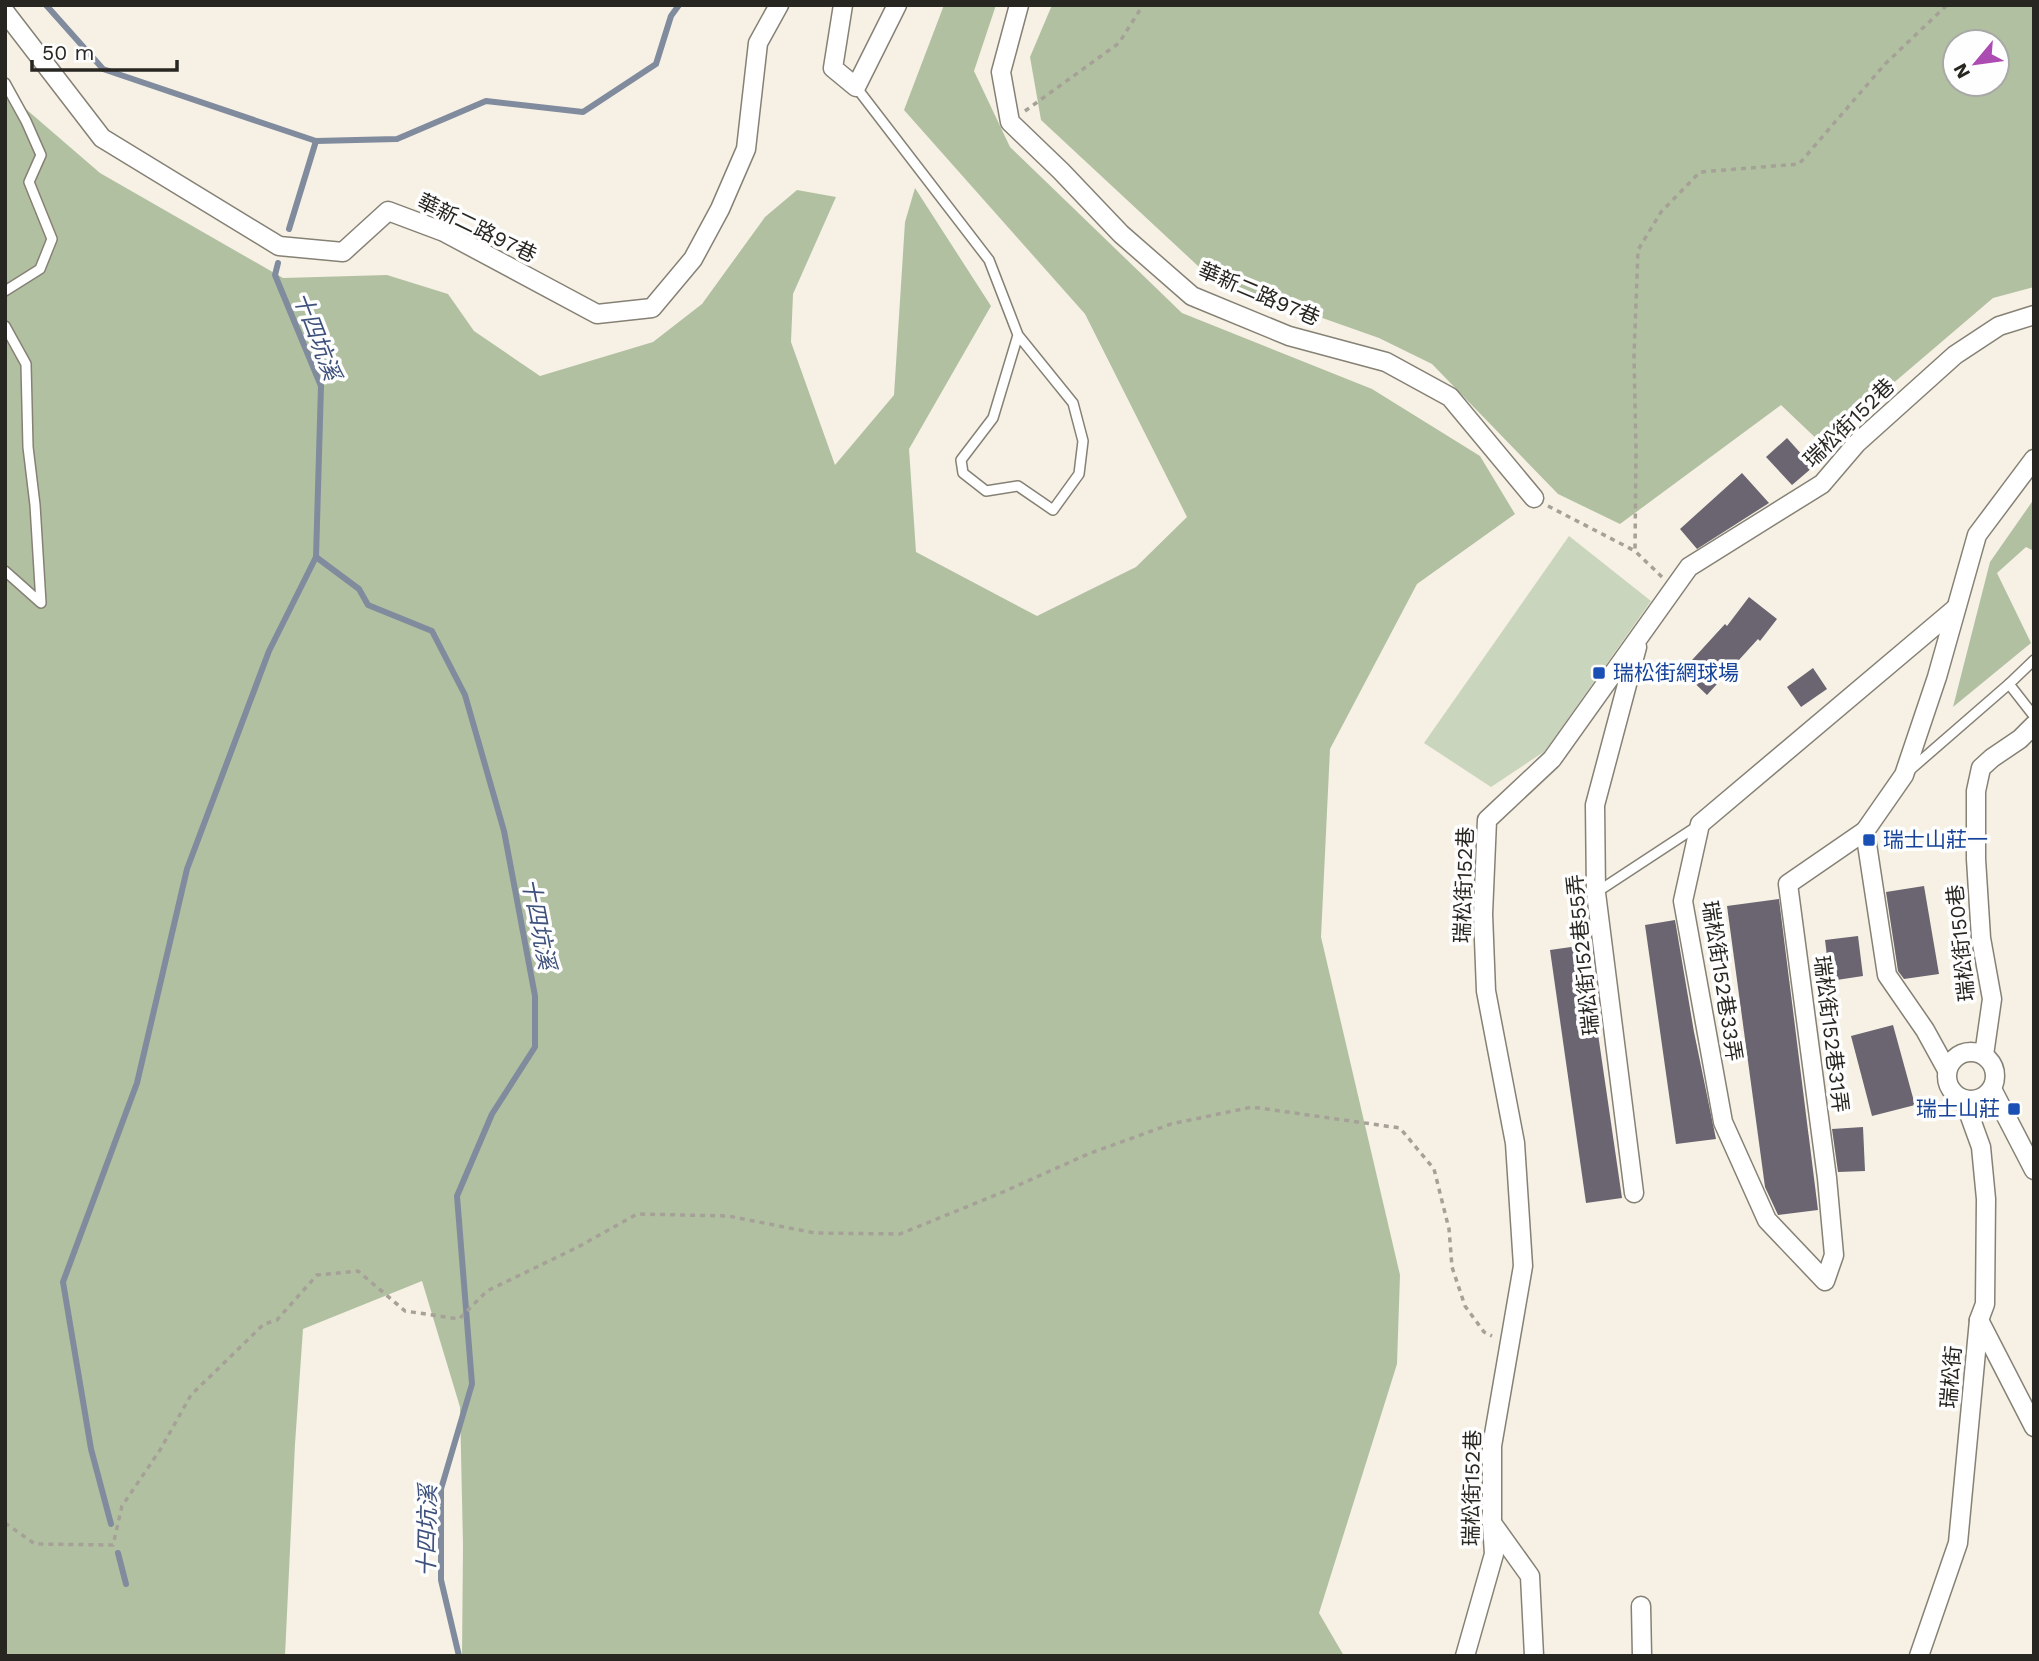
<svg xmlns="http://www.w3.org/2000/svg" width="2039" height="1661" viewBox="0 0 2039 1661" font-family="'Work Sans','Noto Sans TC',sans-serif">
  <rect width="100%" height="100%" fill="#f6f1e4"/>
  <!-- green -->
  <path fill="#cad5bd" d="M1569 536 1651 601 1545 751 1491 787 1424 743Z"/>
  <!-- forest -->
  <g fill="#b2c0a2" fill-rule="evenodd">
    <path d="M944 5H996L974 71 1010 147 1182 313 1372 389 1480 456 1515 514 1417 584 1330 749 1321 937 1400 1275 1397 1364 1319 1613 1344 1656H462L463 1545 460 1407 422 1281 303 1329 295 1444 285 1656H5V91L100 173 283 278 387 275 448 294 474 331 540 376 653 342 702 304 765 217 797 190 836 197 793 294 791 342 835 465 894 395 905 222 915 188 991 306 909 449 916 552 1037 616 1136 567 1187 517 1085 314 904 110Z"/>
    <path d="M1052 5H2034V287L1993 298 1822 444 1781 405 1620 524 1558 494 1432 364 1379 338 1212 279 1041 120 1030 57ZM1955 42H1997V84H1955Z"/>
    <path d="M2034 499V551L2026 547 1997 573 2031 643 1953 707 1990 562Z"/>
  </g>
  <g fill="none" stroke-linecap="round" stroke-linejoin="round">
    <!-- stream -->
    <g stroke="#818b9e" stroke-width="6">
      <path d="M46 5 103 69 316 141 397 139 486 101 583 112 656 64 671 16 679 5"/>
      <path d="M289 229 316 141"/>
      <path d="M316 557 359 589 368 605 432 631 465 695 504 831 535 996V1047L492 1114 457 1196 472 1384 441 1489V1580L459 1656"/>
      <path d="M111 1524 91 1449 63 1282 137 1083 187 869 269 651 316 557 321 386 275 275 278 263"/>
      <path d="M118 1553 126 1584"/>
    </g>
  </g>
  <!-- building -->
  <g fill="#6a6570">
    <path d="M1787 438 1813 467 1792 485 1766 457Z"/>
    <path d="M1742 473 1769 503 1697 549 1680 529Z"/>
    <path d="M1749 597 1777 619 1760 641 1758 639 1707 695 1682 671 1725 624 1727 626Z"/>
    <path d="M1813 668 1827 689 1801 707 1787 687Z"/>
    <path d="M1924 886 1939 974 1904 979 1898 971 1886 892Z"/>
    <path d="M1779 899 1818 1210 1778 1215 1765 1187 1727 906Z"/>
    <path d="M1675 920 1694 1032 1716 1139 1676 1144 1645 925Z"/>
    <path d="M1858 936 1863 976 1830 981 1825 940Z"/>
    <path d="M1585 945 1622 1198 1586 1203 1550 950Z"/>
    <path d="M1893 1025 1915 1105 1872 1116 1851 1036Z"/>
    <path d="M1863 1127 1865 1171 1838 1172 1832 1129Z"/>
  </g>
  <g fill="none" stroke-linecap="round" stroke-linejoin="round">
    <!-- lane casing -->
    <g stroke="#868175" stroke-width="12">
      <g id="lane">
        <path d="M5 83 26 121 41 155 29 182 52 239 40 269 5 291"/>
        <path d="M856 87 989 260 1018 335 1073 403 1083 441 1079 474 1053 510 1018 486 986 491 963 473 961 460 993 418 1018 335"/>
        <path d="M5 326 26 364 28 447 35 505 41 603 5 571"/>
        <path d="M2009 684 2034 660"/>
        <path d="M1910 770 2009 684 2034 716"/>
        <path d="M1597 892 1699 825"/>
      </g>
    </g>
    <!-- street casing -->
    <g stroke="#868175" stroke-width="21">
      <g id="street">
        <path d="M843 5 833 68 856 87 897 5"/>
        <path d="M1019 5 1001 72 1010 122 1061 171 1121 234 1192 296 1289 336 1386 362 1450 397 1534 498"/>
        <path d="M5 12 102 138 279 246 343 252 388 211 444 232 597 314 652 308 693 259 720 209 746 149 758 43 779 5"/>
        <path d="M1865 831 1788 884 1827 1178 1834 1255 1825 1281 1767 1220 1723 1122 1683 901 1700 824 1956 608"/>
        <circle cx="1971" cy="1076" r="24"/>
        <path d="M1984 1055 1992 999 1981 938 1976 859V791L1981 768 1992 758 2020 739 2034 725"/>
        <path d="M1947 1070 1925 1030 1887 975 1865 831 1904 775 1937 677 1977 535 2034 459"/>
        <path d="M1992 1089 2034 1170"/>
        <path d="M1634 1193 1596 893 1595 805 1637 647"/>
        <path d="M1979 1320 2034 1427"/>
        <path d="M1492 1523 1530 1576 1534 1656"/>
        <path d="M1641 1606 1642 1656"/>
        <path d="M1465 1656 1494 1554 1492 1523V1446L1523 1266 1515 1143 1486 991 1483 914 1487 820 1552 759 1689 567 1822 484 1857 443 1955 355 1999 326 2034 315"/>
        <path d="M1919 1656 1958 1543 1979 1320 1985 1304 1986 1199 1981 1147 1964 1100"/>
      </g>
    </g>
    <!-- path -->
    <g stroke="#a5a197" stroke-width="3.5" stroke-dasharray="5 5" stroke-linecap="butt">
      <path d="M1025 111 1119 43 1143 5"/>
      <path d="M1548 506 1635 551"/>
      <path d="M1662 577 1635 551 1636 450 1634 356 1638 250 1661 212 1700 172 1799 164 1885 64 1947 5"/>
      <path d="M5 1523 35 1544 113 1545 122 1506 160 1450 191 1395 264 1324 277 1320 317 1275 358 1271 405 1311 459 1319 487 1291 578 1247 637 1214 728 1216 815 1233 900 1234 1003 1192 1088 1154 1171 1124 1252 1107 1400 1128 1434 1169 1449 1229 1452 1267 1465 1306 1484 1332 1492 1336"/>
    </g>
    <!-- lane -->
    <use href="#lane" stroke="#fff" stroke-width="9"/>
    <!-- street -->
    <use href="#street" stroke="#fff" stroke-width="18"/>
  </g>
  <!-- markers -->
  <g fill="#1a4fb4" stroke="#fefefe" stroke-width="2.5">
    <rect x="1592" y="666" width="14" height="14" rx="3.5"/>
    <rect x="1862" y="833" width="14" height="14" rx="3.5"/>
    <rect x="2007" y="1102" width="14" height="14" rx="3.5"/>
  </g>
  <g text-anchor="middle" stroke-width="7" stroke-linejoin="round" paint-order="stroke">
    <!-- street labels -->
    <g font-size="21" fill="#282621" stroke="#fefefe">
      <text transform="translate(477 228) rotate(26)" y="7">華新二路97巷</text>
      <text transform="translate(1259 294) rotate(23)" y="7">華新二路97巷</text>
      <text transform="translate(1849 423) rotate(-44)" y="7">瑞松街152巷</text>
      <text transform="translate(1464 885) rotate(-88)" y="7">瑞松街152巷</text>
      <text transform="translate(1961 943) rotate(-96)" y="7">瑞松街150巷</text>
      <text transform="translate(1583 955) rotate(-96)" y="7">瑞松街152巷55弄</text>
      <text transform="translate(1722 981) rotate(81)" y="7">瑞松街152巷33弄</text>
      <text transform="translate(1831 1034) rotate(83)" y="7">瑞松街152巷31弄</text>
      <text transform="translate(1951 1377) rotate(-85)" y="7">瑞松街</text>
      <text transform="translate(1472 1488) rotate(-89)" y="7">瑞松街152巷</text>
    </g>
    <!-- transit labels -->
    <g font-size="21" fill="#164399" stroke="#fefefe" text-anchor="start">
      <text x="1613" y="680">瑞松街網球場</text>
      <text x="1883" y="847">瑞士山莊一</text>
      <text x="2000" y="1116" text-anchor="end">瑞士山莊</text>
    </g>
    <!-- water labels -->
    <g font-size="23" font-style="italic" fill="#3d517c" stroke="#fefefe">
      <text transform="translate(317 336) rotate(69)" y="8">十四坑溪</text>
      <text transform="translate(539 924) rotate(79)" y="8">十四坑溪</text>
      <text transform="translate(427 1531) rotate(-89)" y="8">十四坑溪</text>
    </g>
  </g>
  <!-- border -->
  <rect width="2039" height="1661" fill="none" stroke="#282621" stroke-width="14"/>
  <!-- north arrow -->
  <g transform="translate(1976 63) rotate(241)"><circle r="33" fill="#fefefe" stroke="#a8a8a6" stroke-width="2"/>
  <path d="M0-5L12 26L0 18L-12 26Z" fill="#ac4bb2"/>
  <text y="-10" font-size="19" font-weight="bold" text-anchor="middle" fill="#282621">N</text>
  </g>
  <!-- scale -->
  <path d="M32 60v10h145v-10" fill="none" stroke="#282621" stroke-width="3.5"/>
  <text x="42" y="60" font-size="21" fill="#282621" stroke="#fefefe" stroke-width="5" paint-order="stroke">50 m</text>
</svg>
